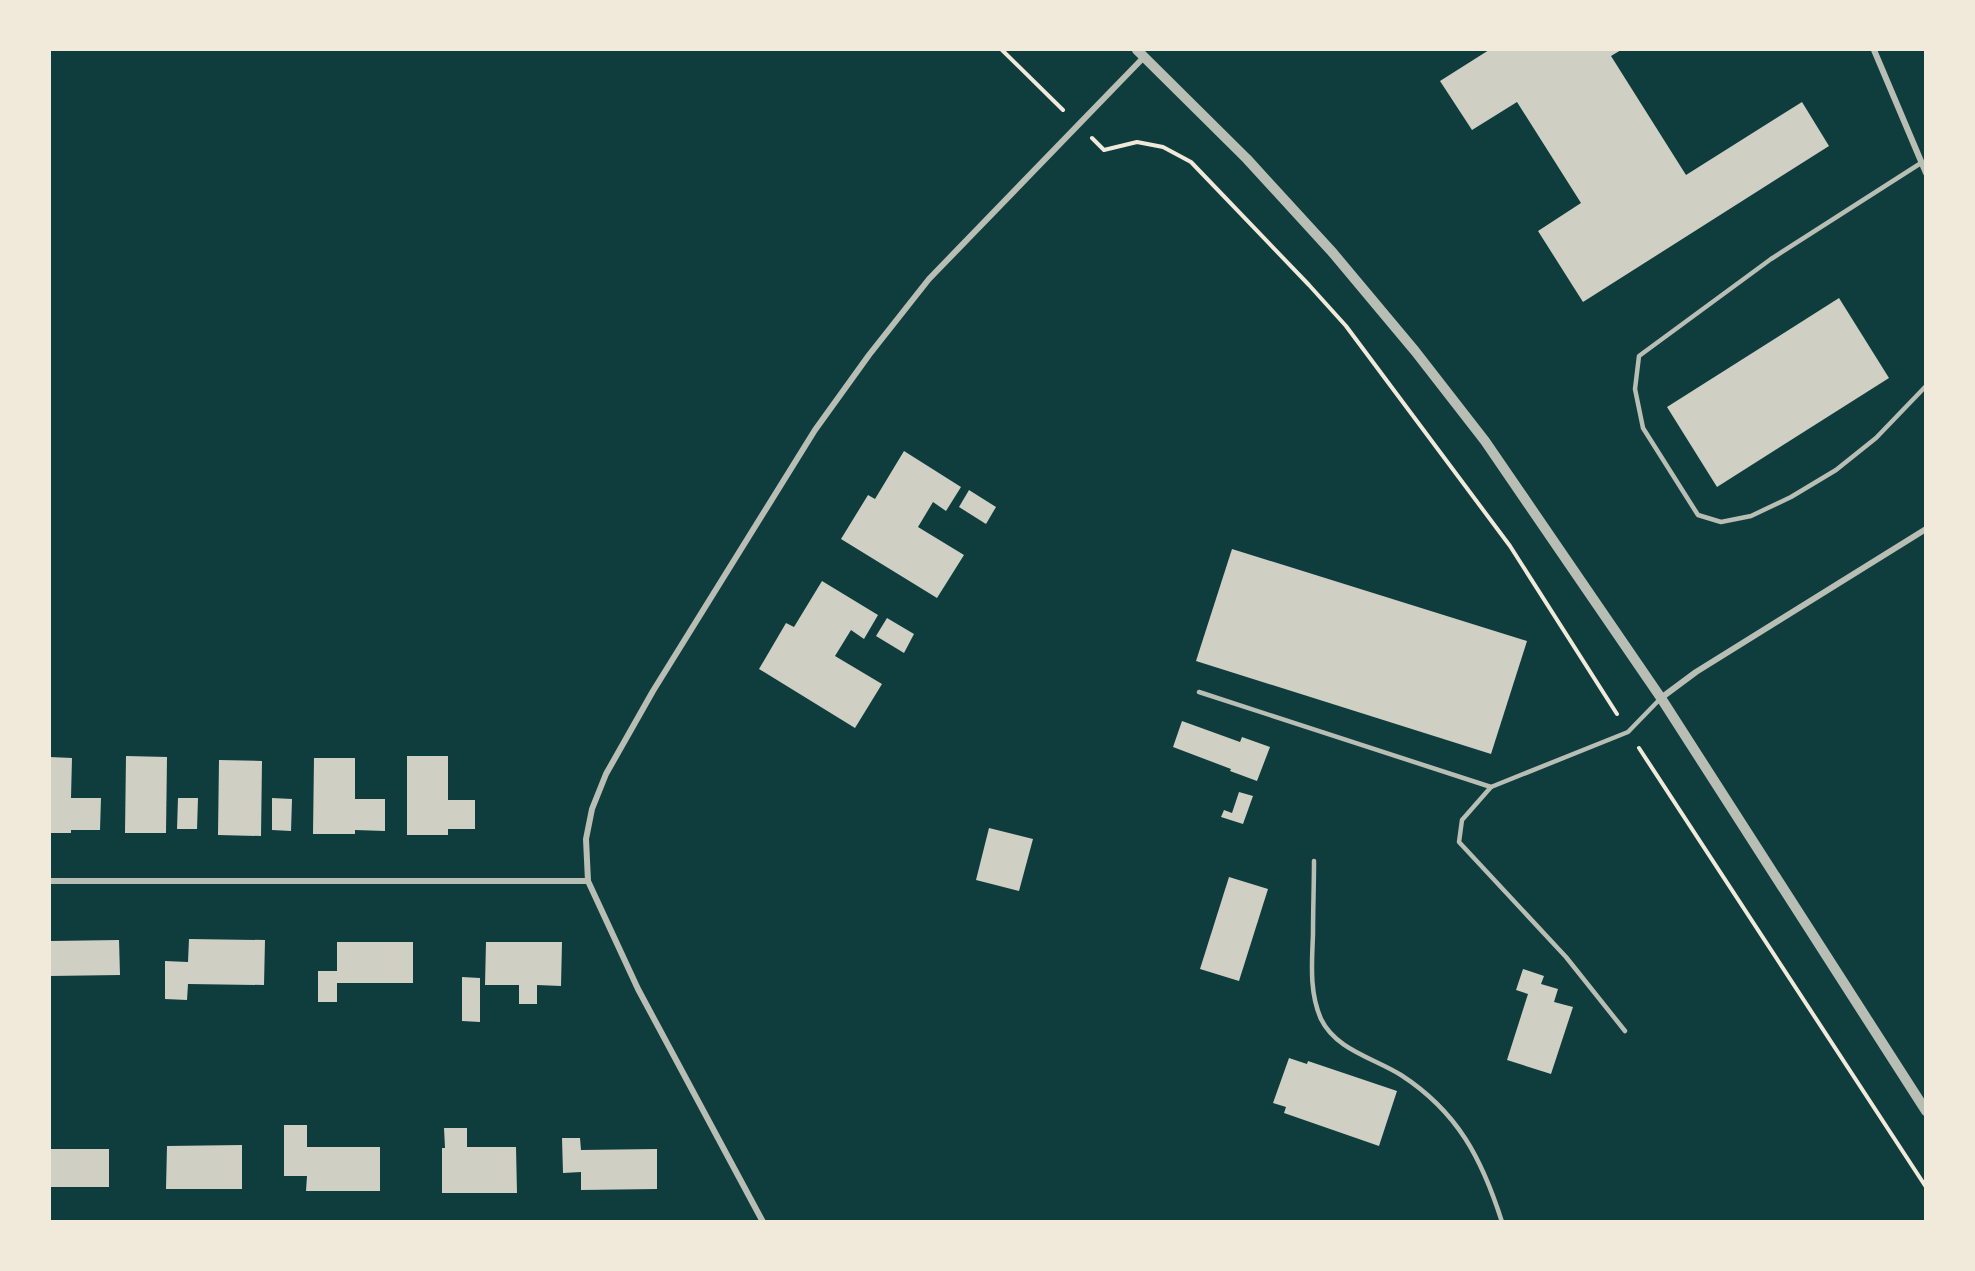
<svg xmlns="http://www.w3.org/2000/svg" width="1975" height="1271" viewBox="0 0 1975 1271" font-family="'Public Sans',sans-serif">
  <rect width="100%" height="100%" fill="#0f3d3e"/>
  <!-- building -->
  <g fill="#cfcfc3">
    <path d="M1489 50H1621L1611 56 1686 175 1802 102 1829 146 1583 302 1538 231 1581 203 1517 102 1472 130 1440 81Z"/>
    <path d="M1839 298 1889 378 1717 487 1667 407Z"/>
    <path d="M904 451 961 487 946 511 933 502 918 527 964 555 937 598 841 539 868 495 875 499Z"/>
    <path d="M969 490 996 507 986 524 959 507Z"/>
    <path d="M1232 549 1527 641 1491 754 1196 661Z"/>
    <path d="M822 581 878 615 864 639 851 630 835 656 882 684 855 728 759 669 786 623 794 627Z"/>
    <path d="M887 618 914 634 904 653 876 636Z"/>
    <path d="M1182 721 1240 742 1242 737 1270 747 1257 781 1230 771 1231 769 1173 747Z"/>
    <path d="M126 756 167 757 166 833H125Z"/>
    <path d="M407 756H448V800H475V829H448V835H407Z"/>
    <path d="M50 757 72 758 71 798H101L100 830H71V833H50Z"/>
    <path d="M314 758H355V799H385V831L355 830V834H313Z"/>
    <path d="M219 760 262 761 261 836 218 835Z"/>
    <path d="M1239 792 1253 796 1243 824 1221 817 1224 810 1232 813Z"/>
    <path d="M178 798H198L197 829H177Z"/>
    <path d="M272 798 292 799 291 831 272 830Z"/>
    <path d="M989 828 1033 839 1019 891 976 880Z"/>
    <path d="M1229 877 1268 889 1239 981 1200 969Z"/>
    <path d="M189 939 265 940 264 985 188 984 187 1000 165 999V961L188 962Z"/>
    <path d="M119 940 120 975 50 976V941Z"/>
    <path d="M337 942H413V983H337V1002H318V971H337Z"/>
    <path d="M486 942H562L561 986 537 985V1004H519V985H485Z"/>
    <path d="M1523 969 1544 976 1541 984 1558 989 1554 1002 1573 1007 1551 1074 1507 1060 1528 994 1516 990Z"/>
    <path d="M462 977 480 978V1022L462 1021Z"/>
    <path d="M1289 1058 1307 1064 1308 1061 1397 1091 1379 1146 1284 1113 1286 1107 1273 1103Z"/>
    <path d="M284 1125H307V1147H380V1191H306L307 1176H284Z"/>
    <path d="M444 1128H467V1147H516L517 1193H442V1148H445Z"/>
    <path d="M562 1138H580L581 1150 657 1149V1189L581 1190V1172L563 1173Z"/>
    <path d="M242 1145V1189H166L167 1146Z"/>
    <rect x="50" y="1149" width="59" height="38"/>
  </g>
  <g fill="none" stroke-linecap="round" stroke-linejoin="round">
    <!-- path -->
    <g stroke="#f1e9da" stroke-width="4">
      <path d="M1002 50 1063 110"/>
      <path d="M1092 138 1104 150 1137 142 1163 147 1191 162 1309 285 1346 326 1510 546 1617 714"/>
      <path d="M1639 748 1926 1187"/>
    </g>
    <!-- service -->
    <g stroke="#b8beb3" stroke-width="4.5">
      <path d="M1921 163 1771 259 1639 356 1635 389 1643 428 1698 515 1721 522 1751 516 1791 497 1836 470 1876 438 1926 386"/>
      <path d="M1199 692 1491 787"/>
      <path d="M1314 861C1314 885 1313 909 1313 934 1312 962 1309 992 1321 1019 1336 1050 1374 1058 1401 1075 1458 1112 1482 1159 1502 1222"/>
      <path d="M1625 1031 1566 957 1459 842 1462 820 1491 787 1628 732 1661 698"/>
    </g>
    <!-- minor -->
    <g stroke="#b8beb3" stroke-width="6">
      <path d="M1874 50 1926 173"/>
      <path d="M1661 698 1696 672 1926 529"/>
      <path d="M50 881H588"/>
      <path d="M763 1222 638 989 588 881 586 839 592 809 606 774 653 691 815 430 869 355 929 279 1144 57"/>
    </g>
    <!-- tertiary -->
    <path stroke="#b8beb3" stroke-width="10" d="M1137 50 1247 159 1333 253 1415 351 1485 441 1661 698 1926 1111"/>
  </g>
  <!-- border -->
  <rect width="1975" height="1271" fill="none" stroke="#f1e9da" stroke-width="102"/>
</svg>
